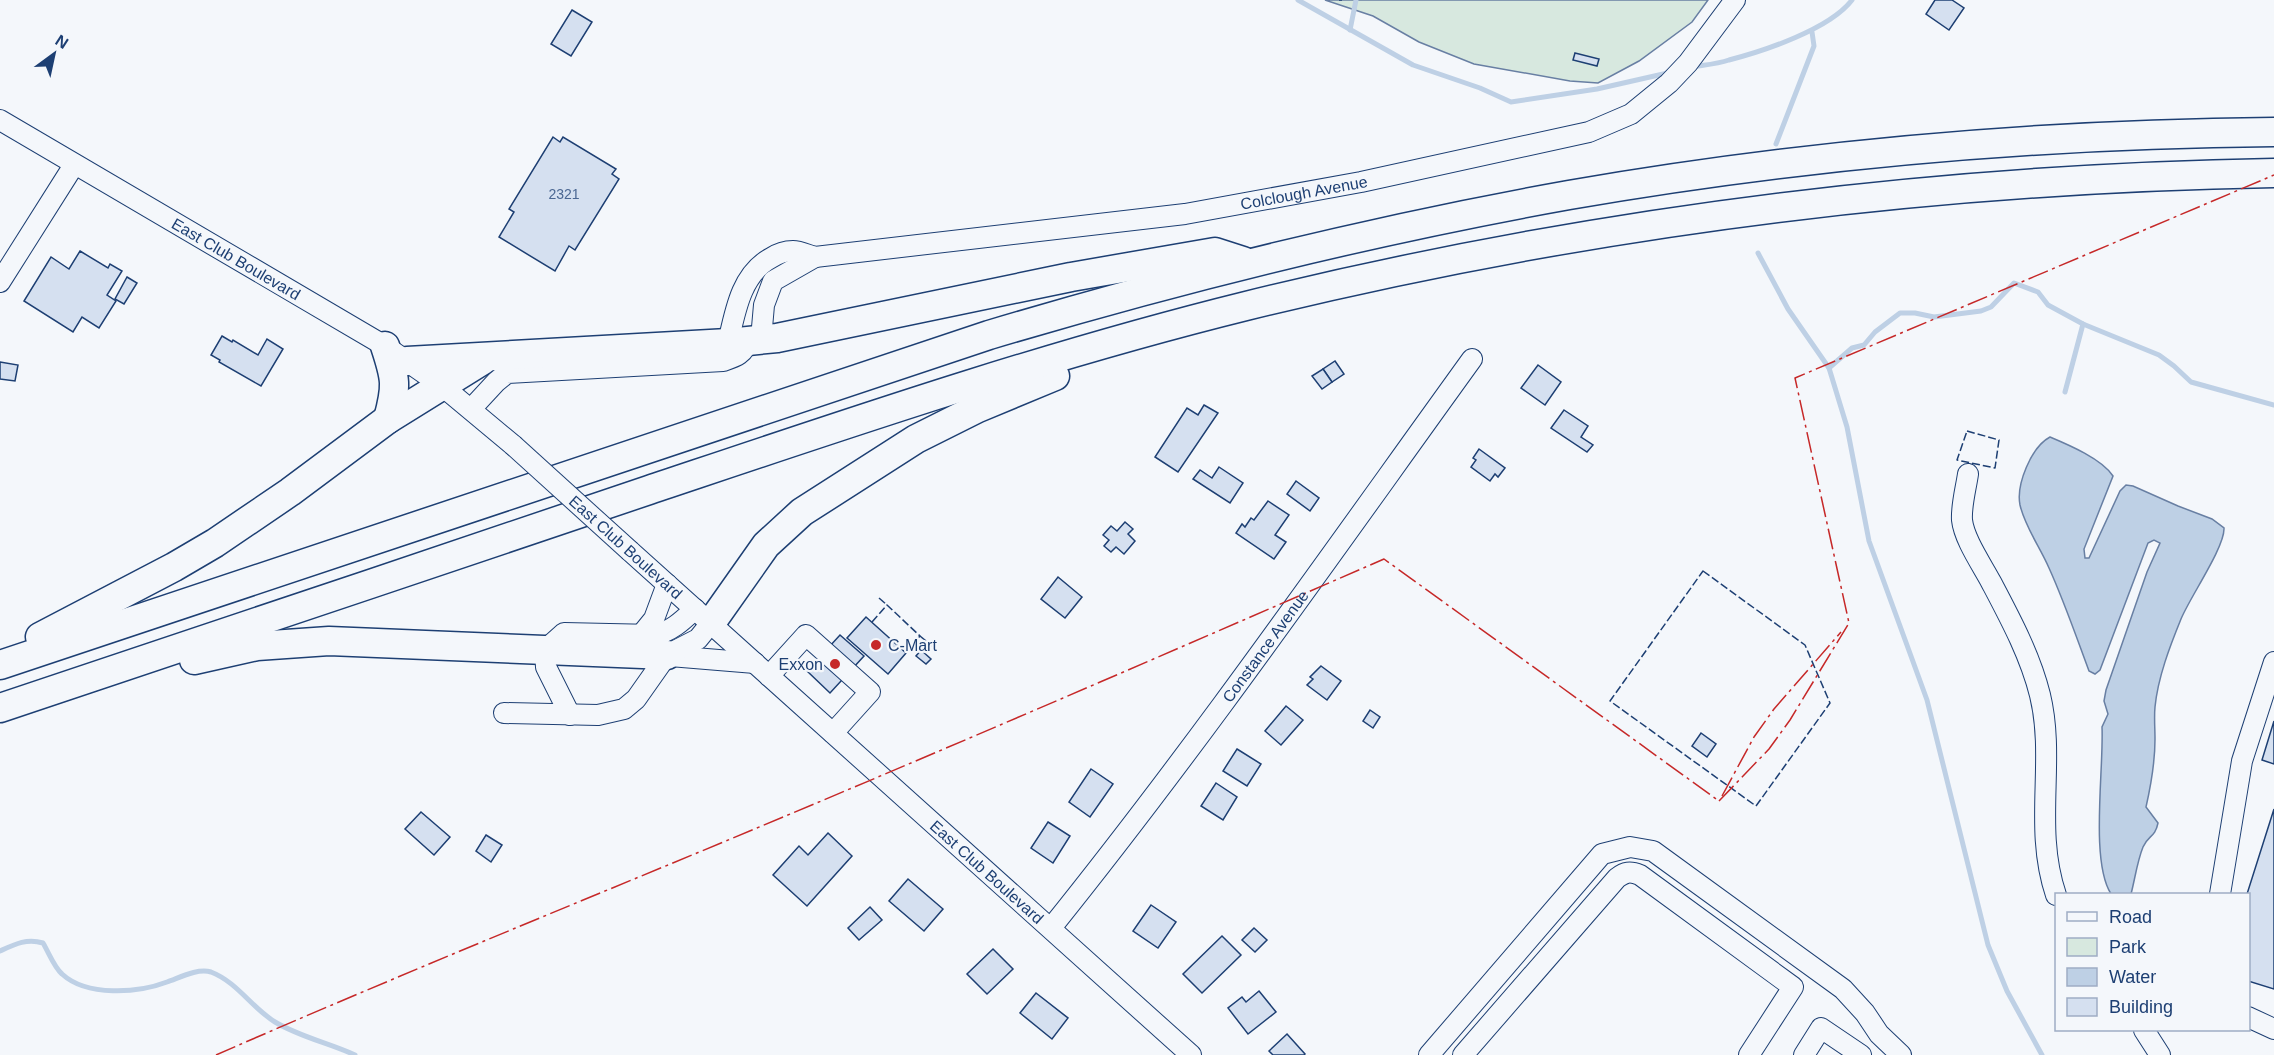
<svg xmlns="http://www.w3.org/2000/svg" width="2274" height="1055" viewBox="0 0 2274 1055" font-family="Arial,sans-serif">
  <rect width="100%" height="100%" fill="#f4f7fb"/>
  <!-- green -->
  <path fill="#d7e8df" stroke="#687fa3" stroke-width="1.5" d="M1325 0H1708L1692 22 1639 61 1598 83 1570 81 1474 64 1419 42 1373 16Z"/>
  <!-- water -->
  <path fill="#bed0e5" stroke="#687fa3" stroke-width="1.5" d="M2050 437C2069 445 2102 459 2113 476L2084 549 2085 558H2089L2120 491 2126 485 2133 486 2178 506 2212 519 2224 528C2225 547 2190 597 2181 619 2170 646 2158 677 2155 707 2154 717 2155 728 2155 739 2155 762 2151 785 2146 807L2158 823C2155 838 2148 835 2143 847 2137 862 2135 879 2131 894H2111C2090 861 2104 769 2102 727L2108 714 2104 701 2106 690 2147 572 2160 543 2154 540 2148 543 2100 670 2095 674 2089 671C2076 636 2064 601 2049 568 2040 547 2025 527 2020 505 2016 485 2031 447 2050 437Z"/>
  <g fill="none" stroke-linecap="round" stroke-linejoin="round">
    <!-- stream -->
    <g stroke="#bed0e5" stroke-width="5">
      <path d="M1298 0 1413 65 1480 88 1511 102 1597 89 1672 72"/>
      <path d="M1350 30 1356 0"/>
      <path d="M1692 67C1704 65 1717 64 1729 60 1764 51 1830 29 1852 0"/>
      <path d="M1776 144 1814 46 1812 32"/>
      <path d="M1758 253 1788 309 1829 368 1847 427 1869 541 1927 700 1988 945 2007 991 2042 1055"/>
      <path d="M1829 368 1852 348 1864 345 1875 332 1900 313H1915L1934 317 1981 311 1991 307 2014 283 2038 292 2048 305 2083 324 2159 355 2174 366 2191 382 2274 405"/>
      <path d="M2065 392 2083 324"/>
      <path d="M0 951C15 944 27 938 43 943 49 953 54 967 62 974 87 997 138 993 167 982 179 978 197 968 211 972 237 982 252 1008 275 1022 300 1037 329 1043 355 1055"/>
    </g>
  </g>
  <!-- building -->
  <g fill="#d5e0f0" stroke="#1d3f73" stroke-width="1.5">
    <path d="M1935 0H1952L1964 8 1949 30 1926 14Z"/>
    <path d="M572 10 592 22 571 56 551 44Z"/>
    <path d="M1575 53 1599 59 1597 66 1573 60Z"/>
    <path d="M553 137 560 142 563 137 616 169 612 174 619 179 575 250 569 246 555 271 499 237 514 212 509 209Z"/>
    <path d="M80 251 108 268 110 264 122 271 107 295 116 301 99 328 82 317 73 332 24 301 51 257 69 269Z"/>
    <path d="M127 277 137 283 124 304 115 299Z"/>
    <path d="M222 336 232 342 233 340 258 355 267 339 283 349 261 386 219 362 220 360 211 355Z"/>
    <path d="M1335 361 1344 374 1332 382 1323 369Z"/>
    <path d="M0 362 18 365 15 381 0 379Z"/>
    <path d="M1538 365 1561 382 1545 405 1521 388Z"/>
    <path d="M1323 369 1332 382 1322 389 1312 376Z"/>
    <path d="M1204 405 1218 413 1178 472 1155 457 1187 408 1198 415Z"/>
    <path d="M1564 410 1588 426 1581 437 1593 445 1587 452 1551 428Z"/>
    <path d="M1479 449 1505 468 1498 477 1495 474 1490 481 1471 467 1476 460 1473 458Z"/>
    <path d="M1219 467 1243 483 1230 503 1193 479 1200 470 1212 478Z"/>
    <path d="M1296 481 1319 498 1310 511 1287 494Z"/>
    <path d="M1268 501 1289 515 1275 535 1286 542 1274 559 1236 533 1242 524 1245 527 1251 518 1254 520Z"/>
    <path d="M1125 522 1133 529 1128 534 1135 541 1124 554 1116 547 1111 552 1104 546 1109 540 1103 535 1111 526 1117 531Z"/>
    <path d="M1058 577 1082 597 1065 618 1041 599Z"/>
    <path d="M866 617 906 653 888 674 847 638Z"/>
    <path d="M840 635 864 656 830 693 807 671Z"/>
    <path d="M921 650 931 659 926 664 916 656Z"/>
    <path d="M1321 666 1341 681 1327 700 1307 685 1313 679 1310 677Z"/>
    <path d="M1286 706 1303 720 1281 745 1265 731Z"/>
    <path d="M1370 710 1380 717 1373 728 1363 721Z"/>
    <path d="M2274 721V764L2262 760Z"/>
    <path d="M1701 733 1716 744 1707 757 1692 746Z"/>
    <path d="M1237 749 1261 764 1247 786 1223 771Z"/>
    <path d="M1091 769 1113 784 1090 817 1069 802Z"/>
    <path d="M1216 783 1237 797 1223 820 1201 806Z"/>
    <path d="M2274 809V989L2248 981 2247 894Z"/>
    <path d="M421 812 450 837 434 855 405 829Z"/>
    <path d="M1048 822 1070 836 1053 863 1031 848Z"/>
    <path d="M828 833 852 856 807 906 773 875 799 846 808 855Z"/>
    <path d="M486 835 502 845 491 862 476 851Z"/>
    <path d="M908 879 943 909 924 931 889 901Z"/>
    <path d="M1151 905 1176 922 1158 948 1133 931Z"/>
    <path d="M870 907 882 920 859 940 848 928Z"/>
    <path d="M1254 928 1267 940 1255 952 1242 940Z"/>
    <path d="M1222 936 1241 955 1202 993 1183 974Z"/>
    <path d="M993 949 1013 969 987 994 967 974Z"/>
    <path d="M1259 991 1276 1012 1248 1034 1228 1008 1242 997 1246 1002Z"/>
    <path d="M1036 993 1068 1018 1052 1039 1020 1013Z"/>
    <path d="M1287 1034 1305 1054 1304 1055H1273L1269 1051Z"/>
  </g>
  <g fill="none" stroke-linecap="round" stroke-linejoin="round">
    <!-- minor casing -->
    <g stroke="#1d3f73" stroke-width="22">
      <g id="minor">
        <path id="s1" d="M0 120 385 346 441 385 513 445"/>
        <path d="M0 282 74 165"/>
        <path d="M761 339 764 305 773 281 815 257"/>
        <path id="s2" d="M728 343C735 312 741 274 771 258 777 254 786 251 793 251 800 251 808 255 815 257L1185 214 1361 182 1589 132 1631 114 1669 83 1688 63 1735 0"/>
        <path d="M471 409 496 382 507 373 723 361C735 357 745 354 747 341"/>
        <path d="M1968 474C1966 488 1961 506 1962 520 1964 539 1982 565 1991 582 2010 618 2030 655 2040 695 2056 761 2033 827 2056 895"/>
        <path id="s3" d="M630 551 1191 1055"/>
        <path d="M641 635 654 619 667 584"/>
        <path d="M670 656 755 663"/>
        <path d="M769 676 806 635 870 692 833 733"/>
        <path d="M504 713 598 715 624 709 636 699 667 655 698 639 711 623"/>
        <path d="M570 715 546 667 545 650 564 633 655 635C672 631 682 621 695 609"/>
        <path d="M2220 894 2242 761 2274 662"/>
        <path id="s4" d="M1051 928C1199 744 1334 550 1472 359"/>
        <path d="M2248 1017 2274 1029"/>
        <path d="M2144 1030 2160 1055"/>
        <path d="M1429 1055 1602 854 1630 847 1653 851 1843 989 1865 1013 1879 1034 1901 1055"/>
        <path d="M1463 1055 1617 878C1625 872 1630 871 1640 875L1793 987 1749 1055"/>
        <path d="M1804 1055 1821 1028 1861 1055"/>
      </g>
    </g>
    <!-- highway casing -->
    <g stroke="#1d3f73" stroke-width="31">
      <g id="highway">
        <path d="M385 346C396 379 397 386 388 419"/>
        <path d="M407 361 728 343 777 338 1071 277 1215 252 1243 261"/>
        <path d="M711 623 766 545 802 512 916 439 978 408 1055 376"/>
        <path d="M40 637 174 567 215 543 290 492 388 419 483 360"/>
        <path d="M194 660 257 646 329 641 667 655"/>
        <path d="M0 665 989 335C1180 278 1373 230 1569 195 1800 155 2039 134 2274 132"/>
        <path d="M0 708C216 636 433 563 649 490 846 424 1044 356 1246 306 1583 223 1928 179 2274 173"/>
      </g>
    </g>
    <!-- minor -->
    <use href="#minor" stroke="#f4f7fb" stroke-width="20"/>
    <!-- highway -->
    <use href="#highway" stroke="#f4f7fb" stroke-width="28"/>
    <!-- minor-bridge casing -->
    <g stroke="#1d3f73" stroke-width="22" stroke-linecap="butt">
      <path id="minor-bridge" d="M513 445 630 551"/>
    </g>
    <!-- minor-bridge -->
    <use href="#minor-bridge" stroke="#f4f7fb" stroke-width="20"/>
    <!-- fence -->
    <g stroke="#1d3f73" stroke-width="1.5" stroke-dasharray="8 3" stroke-linecap="butt">
      <path d="M1339 0H1342"/>
      <path d="M1967 431 1999 440 1995 468 1957 460Z"/>
      <path d="M1703 571 1805 645 1830 703 1756 806 1610 701Z"/>
      <path d="M879 598 887 605"/>
      <path d="M872 622 887 605 920 636 905 652"/>
      <path d="M920 636 938 651"/>
    </g>
    <!-- power -->
    <g stroke="#c62828" stroke-width="1.5" stroke-dasharray="21 4.5 3 4.5" stroke-linecap="butt">
      <path d="M1722 796 1754 737 1774 709 1841 632"/>
      <path d="M1719 801 1769 749 1790 720 1849 623 1795 378 2274 175"/>
      <path d="M216 1055C387 980 560 910 733 838 951 747 1168 653 1384 559L1719 801"/>
    </g>
  </g>
  <!-- markers -->
  <g fill="#c62828" stroke="#f4f7fb" stroke-width="2">
    <circle cx="876" cy="645" r="6"/>
    <circle cx="835" cy="664" r="6"/>
  </g>
  <g text-anchor="middle" stroke-width="4.5" stroke-linejoin="round" paint-order="stroke">
    <!-- number labels -->
    <g font-size="14" fill="#4b6792">
      <text x="564" y="199">2321</text>
    </g>
    <!-- street labels -->
    <g font-size="16" fill="#1d3f73" stroke="#f4f7fb">
      <text dy="6" stroke="none"><textPath href="#s2" startOffset="638">Colclough Avenue</textPath></text>
      <text dy="6" stroke="none"><textPath href="#s1" startOffset="274">East Club Boulevard</textPath></text>
      <text transform="translate(626 547) rotate(42)" y="6">East Club Boulevard</text>
      <text dy="6" stroke="none"><textPath href="#s4" startOffset="354">Constance Avenue</textPath></text>
      <text dy="6" stroke="none"><textPath href="#s3" startOffset="480">East Club Boulevard</textPath></text>
    </g>
    <!-- poi labels -->
    <g font-size="16" fill="#1d3f73" stroke="#f4f7fb" text-anchor="start">
      <text x="888" y="651">C-Mart</text>
      <text x="823" y="670" text-anchor="end">Exxon</text>
    </g>
  </g>
  <!-- legend -->
  <rect x="2055" y="893" width="195" height="138" fill="#f4f7fb" stroke="#9eadc5" stroke-width="1.5"/>
  <rect x="2067" y="912" width="30" height="9" fill="#f4f7fb" stroke="#9eadc5" stroke-width="1.5"/>
  <text x="2109" y="923" font-size="18" fill="#1d3f73">Road</text>
  <rect x="2067" y="938" width="30" height="18" fill="#d7e8df" stroke="#9eadc5" stroke-width="1.5"/>
  <text x="2109" y="953" font-size="18" fill="#1d3f73">Park</text>
  <rect x="2067" y="968" width="30" height="18" fill="#bed0e5" stroke="#9eadc5" stroke-width="1.5"/>
  <text x="2109" y="983" font-size="18" fill="#1d3f73">Water</text>
  <rect x="2067" y="998" width="30" height="18" fill="#d5e0f0" stroke="#9eadc5" stroke-width="1.5"/>
  <text x="2109" y="1013" font-size="18" fill="#1d3f73">Building</text>
  <!-- north arrow -->
  <g transform="translate(54 54) rotate(33)" stroke="#f4f7fb" stroke-width="4.5" paint-order="stroke">
  <path d="M0-4.5L10 22L0 15L-10 22Z" fill="#1d3f73"/>
  <text y="-9" font-size="16" font-weight="bold" text-anchor="middle" fill="#1d3f73">N</text>
  </g>
</svg>
